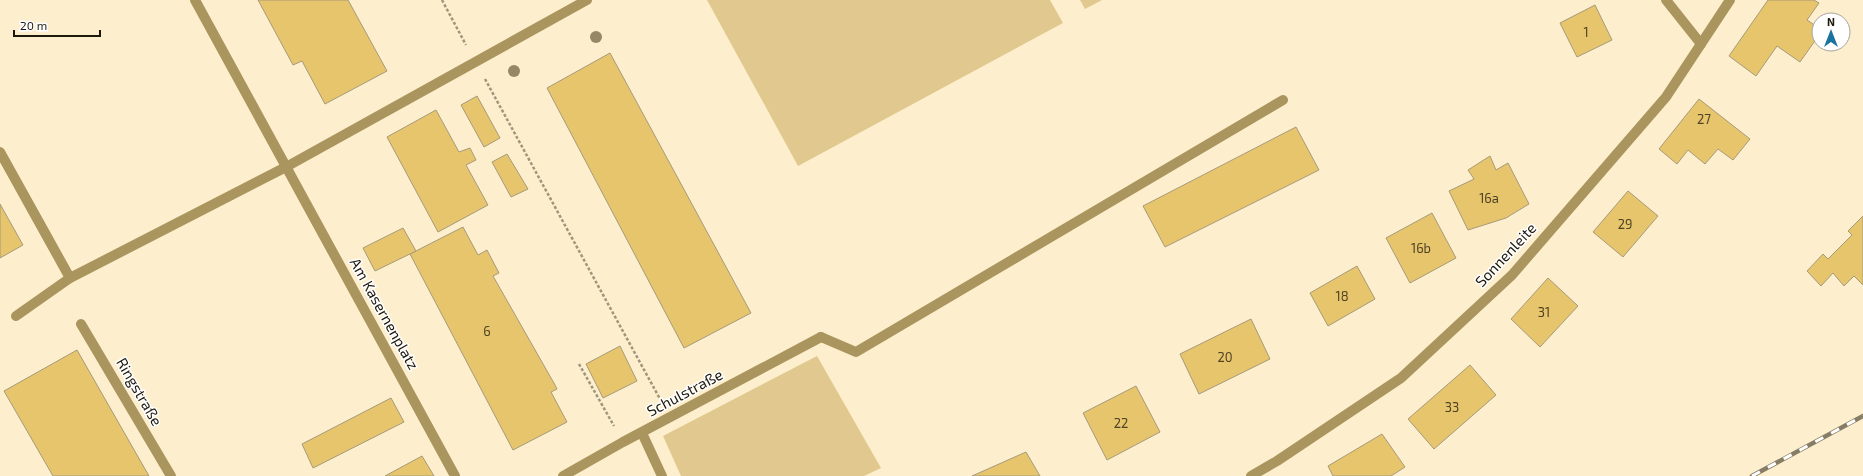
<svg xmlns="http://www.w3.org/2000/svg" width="1863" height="476" viewBox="0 0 1863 476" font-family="'Exo 2',sans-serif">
  <rect width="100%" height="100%" fill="#fdefcd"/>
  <!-- green -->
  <g fill="#e0c88e">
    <path d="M707 0H1050L1063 23 798 166Z"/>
    <path d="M1080 0H1102L1085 9Z"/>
    <path d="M817 356 881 468 864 476H681L663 436Z"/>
  </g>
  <!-- building -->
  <g fill="#e7c56d" stroke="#a79a7b">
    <path d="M258 0H348L387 71 325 104 302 61 293 65Z"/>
    <path d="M1768 0H1814L1819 3 1807 20 1819 28V35L1800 62 1777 46 1756 76 1729 56Z"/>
    <path d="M1595 5 1612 40 1577 57 1560 23Z"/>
    <path d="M610 53 751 313 684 348 547 88Z"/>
    <path d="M477 96 500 138 484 147 461 105Z"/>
    <path d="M1699 99 1750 139 1733 160 1718 149 1705 164 1688 150 1677 164 1659 149Z"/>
    <path d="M436 110 459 152 470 148 476 160 466 165 488 205 438 232 387 137Z"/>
    <path d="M1296 127 1319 170 1165 247 1143 206Z"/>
    <path d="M507 154 528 189 511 197 492 162Z"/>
    <path d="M1490 156 1496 170 1508 163 1529 204 1506 218 1468 230 1449 191 1474 179 1468 170Z"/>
    <path d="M1628 191 1658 216 1623 257 1593 232Z"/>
    <path d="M0 204 23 245 0 258Z"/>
    <path d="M1432 213 1456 258 1410 283 1386 238Z"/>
    <path d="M1863 216V285L1854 276 1844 286 1833 273 1821 286 1807 271 1823 254 1828 259 1852 235 1848 231Z"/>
    <path d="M463 227 478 255 487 250 499 273 493 276 555 385 557 389 551 392 567 422 513 450 410 254Z"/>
    <path d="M403 228 416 251 375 271 363 248Z"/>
    <path d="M1357 266 1375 299 1328 326 1310 293Z"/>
    <path d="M1548 278 1578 306 1540 347 1511 319Z"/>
    <path d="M1251 319 1270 359 1199 394 1180 354Z"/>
    <path d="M620 346 637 381 603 398 586 364Z"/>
    <path d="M77 350 149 476H53L4 391Z"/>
    <path d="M1470 365 1496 395 1434 449 1408 419Z"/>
    <path d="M1136 386 1160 432 1107 460 1083 413Z"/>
    <path d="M391 398 404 422 313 468 302 444Z"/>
    <path d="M1382 434 1405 467 1391 476H1333L1328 466Z"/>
    <path d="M1026 452 1040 476H972Z"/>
    <path d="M422 456 434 476H385Z"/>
  </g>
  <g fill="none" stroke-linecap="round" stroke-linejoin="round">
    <!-- path -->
    <g stroke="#a0967d" stroke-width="2.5" stroke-dasharray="3 2" stroke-linecap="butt">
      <path d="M442 0 466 45"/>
      <path d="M485 79 660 399"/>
      <path d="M579 364 614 426"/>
    </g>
    <!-- service -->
    <g stroke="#ab955e" stroke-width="10">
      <path d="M0 152 70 278"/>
      <path d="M81 324 171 476"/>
      <path d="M821 337 856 352 1283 100"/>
    </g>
    <!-- minor -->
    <g stroke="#ab955e" stroke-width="10">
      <path d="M195 0 455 476"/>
      <path d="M1666 0 1701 44"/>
      <path d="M16 316 70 278 286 167 587 0"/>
      <path d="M642 433 662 476"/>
      <path d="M563 476 623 442 821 337"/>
      <path d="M1251 476 1277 461 1401 378 1512 275 1666 97 1730 0"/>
    </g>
    <!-- rail casing -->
    <g stroke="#877d67" stroke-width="4.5">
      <path id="rail" d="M1752 476 1863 416"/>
    </g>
    <!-- rail -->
    <use href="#rail" stroke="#fff" stroke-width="3" stroke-dasharray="9" stroke-linecap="butt"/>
  </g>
  <!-- trees -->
  <g fill="#968864">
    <circle cx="596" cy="37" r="6"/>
    <circle cx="514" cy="71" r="6"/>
  </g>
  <g text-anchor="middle" stroke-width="3" stroke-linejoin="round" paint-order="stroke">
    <!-- number labels -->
    <g font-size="13" fill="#504324">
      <text x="1586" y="37">1</text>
      <text x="1704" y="124">27</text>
      <text x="1489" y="203">16a</text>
      <text x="1625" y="229">29</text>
      <text x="1421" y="253">16b</text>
      <text x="1342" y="301">18</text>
      <text x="1544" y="317">31</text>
      <text x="487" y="336">6</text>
      <text x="1225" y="362">20</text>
      <text x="1452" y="412">33</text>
      <text x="1121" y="428">22</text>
    </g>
    <!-- street labels -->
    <g font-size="15" fill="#1d180c" stroke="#fff">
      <text transform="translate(1506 255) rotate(-47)" y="5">Sonnenleite</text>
      <text transform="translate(384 314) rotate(61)" y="5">Am Kasernenplatz</text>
      <text transform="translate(139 392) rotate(60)" y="5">Ringstraße</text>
      <text transform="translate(685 393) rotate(-28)" y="5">Schulstraße</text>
    </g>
  </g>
  <!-- north arrow -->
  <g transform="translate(1831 32)"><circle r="19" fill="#ffffff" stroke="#a5a39e"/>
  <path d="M0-3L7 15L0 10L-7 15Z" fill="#1a72a1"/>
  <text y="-6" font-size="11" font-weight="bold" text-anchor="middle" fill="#1d180c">N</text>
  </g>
  <!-- scale -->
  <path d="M14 30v6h86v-6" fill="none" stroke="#1d180c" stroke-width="2"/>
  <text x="20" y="30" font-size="12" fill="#1d180c" stroke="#ffffff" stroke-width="3" paint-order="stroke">20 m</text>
</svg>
